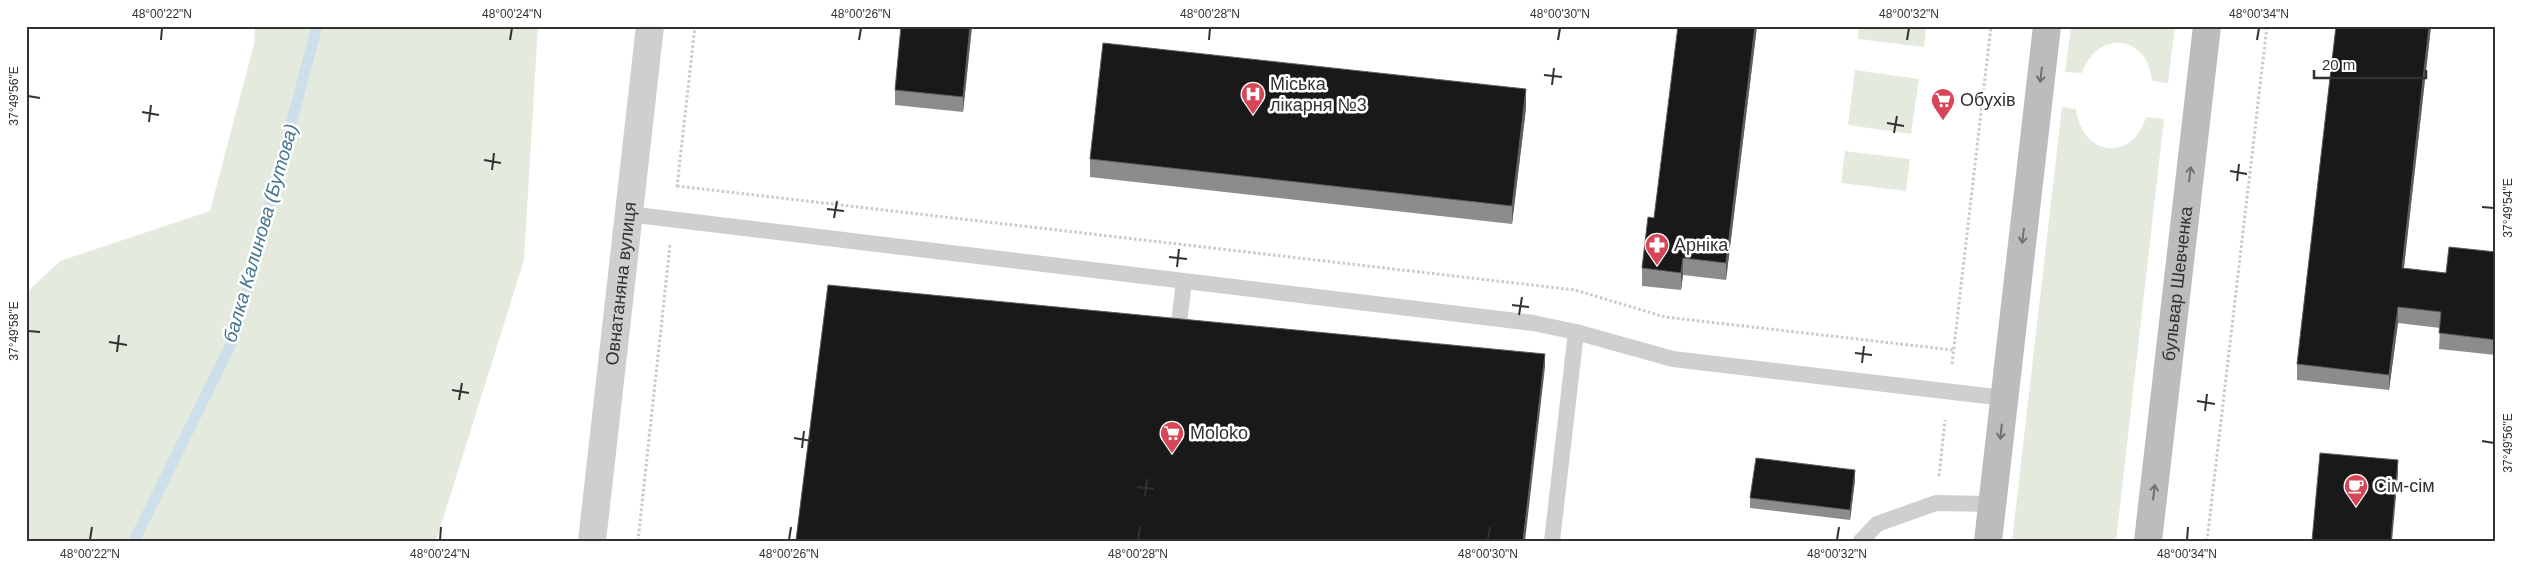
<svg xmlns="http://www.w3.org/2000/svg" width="2522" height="567" viewBox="0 0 2522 567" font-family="Helvetica,sans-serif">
  <rect width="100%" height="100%" fill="#fff"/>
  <!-- green -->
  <g fill="#e5eade">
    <path d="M255 26H538L524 260 436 541H26V293L60 261 210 211 254 44Z"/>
    <path d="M1859 26H1926L1924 47 1858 39Z"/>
    <path d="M2071 26H2175L2168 83 2152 81C2148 34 2097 29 2082 73L2065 72Z"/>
    <path d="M1855 70 1919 79 1911 134 1848 125Z"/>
    <path d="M2062 107 2076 109C2081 156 2133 163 2146 117L2164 119 2116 541H2012Z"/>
    <path d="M1845 151 1910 159 1906 191 1841 183Z"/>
  </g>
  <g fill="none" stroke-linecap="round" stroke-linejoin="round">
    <!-- stream -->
    <path stroke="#cde0e9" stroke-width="11" d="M134 541 235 336 317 26"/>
    <!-- path -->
    <g stroke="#c9c9c9" stroke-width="3" stroke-dasharray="2.5 2.5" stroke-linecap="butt">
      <path d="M677 186 1575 290 1665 317 1953 350"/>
      <path d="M677 187 695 26"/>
      <path d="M1952 364 1991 26"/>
      <path d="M1939 476 1945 420"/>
      <path d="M638 541 670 245"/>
      <path d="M2207 541 2267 26"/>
    </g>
    <!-- lane -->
    <g stroke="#cfcfcf" stroke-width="16">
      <path d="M628 214 1533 323 1576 332 1673 359 2004 398"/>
      <path d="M1177 340 1184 281"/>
      <path d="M1552 541 1576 332"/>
      <path d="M1861 541 1877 524 1936 503 1993 504"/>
    </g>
    <!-- street -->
    <path stroke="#cfcfcf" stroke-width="28" id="s1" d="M592 541 650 26"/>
    <!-- secondary -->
    <g stroke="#bcbcbc" stroke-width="28">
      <path d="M1988 541 2047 26"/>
      <path id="s2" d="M2148 541 2207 26"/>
    </g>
  </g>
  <!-- wall -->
  <g fill="#8c8c8c">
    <path d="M972 26 963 112 895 105V90Z"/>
    <path d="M1678 26H1757L1726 280 1683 275 1681 290 1642 286V268L1654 218Z"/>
    <path d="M2336 26H2431L2404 268 2446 273 2496 252V355L2439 349 2440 328 2398 323 2389 390 2297 380V364Z"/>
    <path d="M1526 108 1512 224 1090 177V159Z"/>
    <path d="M1855 480 1850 520 1750 508V498Z"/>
  </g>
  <!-- shaded-wall -->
  <g fill="#5e5e5e">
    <path d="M970 26H972L963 112V97Z"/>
    <path d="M1755 26H1757L1726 280V263Z"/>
    <path d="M2429 26H2431L2402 284V268Z"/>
    <path d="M1526 89V108L1512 224V206Z"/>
    <path d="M1683 258V275L1681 290V273Z"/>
    <path d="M2398 307V323L2389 390V375Z"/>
    <path d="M1545 354V367L1525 541H1523Z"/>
    <path d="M2398 460V474L2392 541H2391Z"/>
    <path d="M1855 470V480L1850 520V510Z"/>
  </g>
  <!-- building -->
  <g fill="#191919" stroke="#5e5e5e">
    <path d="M901 26H970L963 97 895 90Z"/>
    <path d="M1678 26H1755L1726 263 1683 258 1681 273 1642 268 1648 217 1654 218Z"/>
    <path d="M2336 26H2429L2402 268 2446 273 2449 247 2496 252V340L2439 333 2441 312 2398 307 2389 375 2297 364Z"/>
    <path d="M1103 43 1526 89 1512 206 1090 159Z"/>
    <path d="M828 285 1545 354 1523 541H807L796 540Z"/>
    <path d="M2320 453 2398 460 2391 541H2312Z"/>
    <path d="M1756 458 1855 470 1850 510 1750 498Z"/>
  </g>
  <!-- one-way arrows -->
  <defs><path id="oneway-shaft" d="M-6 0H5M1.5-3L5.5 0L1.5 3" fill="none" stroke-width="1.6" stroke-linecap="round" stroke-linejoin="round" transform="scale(1.25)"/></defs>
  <g stroke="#707070">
    <use href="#oneway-shaft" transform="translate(2041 75) rotate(97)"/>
    <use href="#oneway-shaft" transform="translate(2190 174) rotate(-83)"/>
    <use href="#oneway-shaft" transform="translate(2023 236) rotate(97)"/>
    <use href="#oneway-shaft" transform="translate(2001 432) rotate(96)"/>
    <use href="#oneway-shaft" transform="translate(2154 492) rotate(-83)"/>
  </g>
  <!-- ticks -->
  <path fill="none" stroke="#323232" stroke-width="2" d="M161 40 162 28M510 40 512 28M859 40 861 28M1209 40 1210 28M1558 40 1560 28M1907 40 1909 28M2257 40 2259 28M1544 75 1562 77M1552 85 1554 68M28 96 40 98M142 112 159 115M149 122 151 105M1887 123 1904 126M1894 133 1897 116M484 160 501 163M492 170 494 153M2230 171 2247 174M2237 181 2239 164M2482 207 2494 208M827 209 844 211M834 218 837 201M1169 257 1187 259M1177 267 1179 249M1512 305 1529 307M1519 315 1522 297M28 331 40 332M109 342 127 345M117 352 119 335M1855 353 1872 355M1862 363 1864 346M452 390 469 393M459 400 462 383M2197 401 2215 404M2205 411 2207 394M794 438 812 441M2482 441 2494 443M802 448 804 431M1137 487 1154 489M1145 496 1147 479M90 540 92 527M440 540 441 527M789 540 791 527M1138 540 1140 527M1488 540 1490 527M1837 540 1839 527M2187 540 2188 527"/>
  <!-- icons -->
  <defs>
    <g id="hospital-pin" transform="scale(1.25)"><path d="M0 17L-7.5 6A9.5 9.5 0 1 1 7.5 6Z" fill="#d84557" stroke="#fff"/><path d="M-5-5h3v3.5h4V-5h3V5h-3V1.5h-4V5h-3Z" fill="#fff"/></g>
    <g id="supermarket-pin" transform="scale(1.25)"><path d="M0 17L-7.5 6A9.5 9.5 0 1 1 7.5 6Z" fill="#d84557" stroke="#fff"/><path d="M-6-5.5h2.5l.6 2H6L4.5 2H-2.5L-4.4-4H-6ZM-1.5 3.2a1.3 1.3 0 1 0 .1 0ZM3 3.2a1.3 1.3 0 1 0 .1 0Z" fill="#fff"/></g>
    <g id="pharmacy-pin" transform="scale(1.25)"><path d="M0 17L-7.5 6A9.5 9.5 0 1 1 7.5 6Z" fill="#d84557" stroke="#fff"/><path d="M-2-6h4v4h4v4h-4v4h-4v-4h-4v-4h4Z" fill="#fff"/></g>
    <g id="cafe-pin" transform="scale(1.25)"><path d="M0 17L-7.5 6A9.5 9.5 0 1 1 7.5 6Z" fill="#d84557" stroke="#fff"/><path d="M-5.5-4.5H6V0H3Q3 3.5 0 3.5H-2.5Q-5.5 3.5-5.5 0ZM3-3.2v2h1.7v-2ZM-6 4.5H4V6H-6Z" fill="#fff"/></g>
  </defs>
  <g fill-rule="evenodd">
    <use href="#hospital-pin" x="1253" y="94"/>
    <use href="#supermarket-pin" x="1943" y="100"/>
    <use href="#pharmacy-pin" x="1657" y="245"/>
    <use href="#supermarket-pin" x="1172" y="433"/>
    <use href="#cafe-pin" x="2356" y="486"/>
  </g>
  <g text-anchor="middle" stroke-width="5" stroke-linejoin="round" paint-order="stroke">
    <!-- poi labels -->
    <g font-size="18" fill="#323232" stroke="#fff" text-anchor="start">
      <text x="1270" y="90">Міська<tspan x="1270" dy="21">лікарня №3</tspan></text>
      <text x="1960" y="106">Обухів</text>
      <text x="1674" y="251">Арніка</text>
      <text x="1190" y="439">Moloko</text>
      <text x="2374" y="492">Сім-сім</text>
    </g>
    <!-- street labels -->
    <g font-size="18" fill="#323232" stroke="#fff">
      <text dy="6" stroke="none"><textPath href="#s1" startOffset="259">Овнатаняна вулиця</textPath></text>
      <text dy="6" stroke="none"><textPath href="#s2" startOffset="259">бульвар Шевченка</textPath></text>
    </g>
    <!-- water labels -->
    <g font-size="19" font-style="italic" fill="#45768e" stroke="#fff">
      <text transform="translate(260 233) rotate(-74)" y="7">балка Калинова (Бутова)</text>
    </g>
  </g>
  <!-- border -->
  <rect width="2522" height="567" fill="none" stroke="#ffffff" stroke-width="55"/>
  <!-- scale -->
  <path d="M2314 70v8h112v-8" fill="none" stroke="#323232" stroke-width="2.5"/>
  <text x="2322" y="70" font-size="15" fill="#323232" stroke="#ffffff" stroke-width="4" paint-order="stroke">20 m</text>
  <rect x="28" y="28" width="2466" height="512" fill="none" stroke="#323232" stroke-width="2"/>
  <g font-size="12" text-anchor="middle" fill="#323232">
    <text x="162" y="18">48°00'22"N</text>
    <text x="512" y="18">48°00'24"N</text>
    <text x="861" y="18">48°00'26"N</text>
    <text x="1210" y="18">48°00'28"N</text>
    <text x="1560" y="18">48°00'30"N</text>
    <text x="1909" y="18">48°00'32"N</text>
    <text x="2259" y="18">48°00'34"N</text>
    <text transform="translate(14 96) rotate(-90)" y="4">37°49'56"E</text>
    <text transform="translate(2508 208) rotate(-90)" y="4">37°49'54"E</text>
    <text transform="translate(14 331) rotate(-90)" y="4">37°49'58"E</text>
    <text transform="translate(2508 443) rotate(-90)" y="4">37°49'56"E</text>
    <text x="90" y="558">48°00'22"N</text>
    <text x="440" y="558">48°00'24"N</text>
    <text x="789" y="558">48°00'26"N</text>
    <text x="1138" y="558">48°00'28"N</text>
    <text x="1488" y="558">48°00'30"N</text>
    <text x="1837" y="558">48°00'32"N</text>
    <text x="2187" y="558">48°00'34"N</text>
  </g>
</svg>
